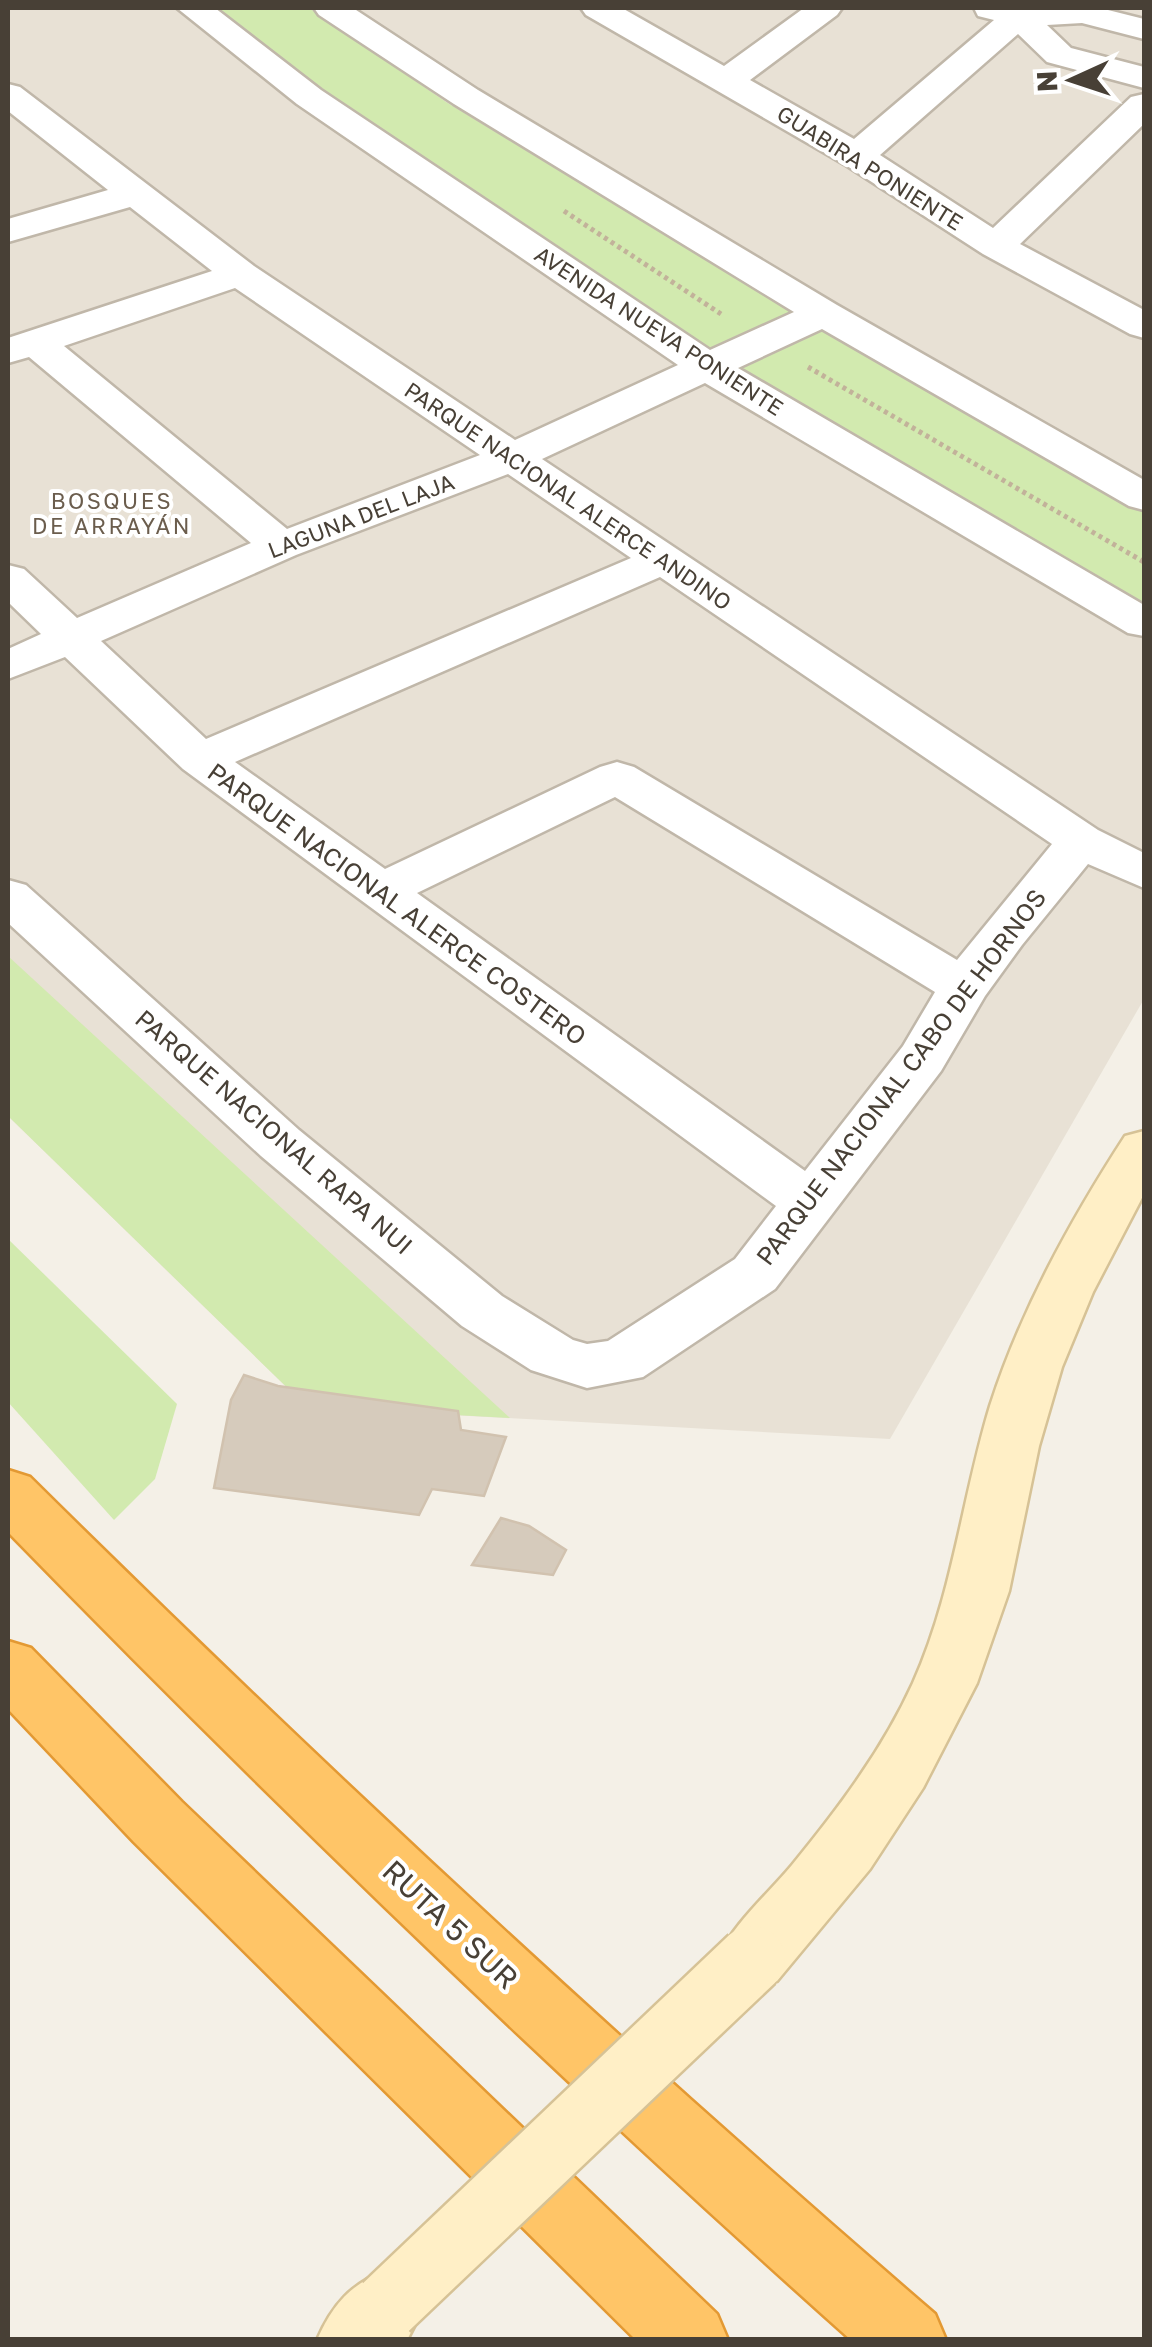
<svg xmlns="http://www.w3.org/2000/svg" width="1152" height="2347" viewBox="0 0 1152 2347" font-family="'Golos Text',sans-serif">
  <rect width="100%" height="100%" fill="#f4f0e7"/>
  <!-- residential -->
  <path fill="#e8e1d5" d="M8 8H1144V999L890 1439 307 1407 8 1116Z"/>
  <!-- green -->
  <g fill="#d2eaaf">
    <path d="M212 8H309L446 102 824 331 1144 512V609C823 425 506 234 212 8Z"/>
    <path d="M8 956 510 1418 307 1407 8 1116Z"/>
    <path d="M8 1239 177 1404 155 1479 114 1520 8 1402Z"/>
  </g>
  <!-- building -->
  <g fill="#d6cbbc" stroke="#d1c2af" stroke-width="2.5">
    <path d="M244 1375 278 1386 458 1411 461 1430 506 1437 484 1496 432 1489 419 1515 214 1488 231 1400Z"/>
    <path d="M501 1518 529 1526 566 1550 553 1575 472 1565Z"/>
  </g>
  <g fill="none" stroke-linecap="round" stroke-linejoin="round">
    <!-- street casing -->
    <g stroke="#c0b7a9" stroke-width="5">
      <g id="street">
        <path d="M177 8H215L321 90 710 350 794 312 454 104 319 15 314 8H353L478 90 837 305 1144 480V510L1129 506 822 329 738 368 1144 605V636L1128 633 705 383 542 459 1098 830 1144 853V888L1088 864 1022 945 985 996 941 1071 775 1289 643 1377 587 1388 531 1370 462 1326 261 1156 8 923V880L26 885 299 1130 502 1296 573 1340 587 1344 608 1341 735 1259 776 1206 183 769 65 657 8 679V649L41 634 8 602V565L24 569 77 618 251 543 29 357 8 363V338L212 271 130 207 8 242V219L108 190 8 111V84L20 87 254 266 515 440 678 365 297 104ZM235 288 480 455 287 529 64 346ZM508 474 631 558 206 739 101 641 296 555ZM660 577 1052 844 957 960 634 767 617 762 600 767 385 869 235 762ZM615 797 935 992 903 1046 805 1171 417 893Z"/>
        <path d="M581 8H622L724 66 804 8H842L837 15 750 80 854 139 994 20 978 16 974 8H1100L1144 19V39L1082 23 1047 25 1071 48 1144 67V88L1047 62 1018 34 880 155 993 228 1131 97 1144 94V124L1020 244 1144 310V338L1130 334 983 254 844 164 586 15Z"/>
      </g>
    </g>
    <!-- secondary casing -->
    <g stroke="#d6c296" stroke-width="5">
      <g id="secondary">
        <path d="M1144 1131V1194L1093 1292 1062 1367 1039 1446 1009 1591 977 1683 923 1788 870 1869 777 1981 752 1990 727 1981 717 1959C734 1923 766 1896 792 1865 838 1809 883 1749 913 1683 953 1594 962 1498 990 1406 1021 1310 1070 1221 1125 1136Z"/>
        <path d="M386 2270 413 2281 424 2307 407 2340H317C332 2305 351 2284 386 2270Z"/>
      </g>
    </g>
    <!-- highway casing -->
    <g stroke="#e39933" stroke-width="5">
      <g id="highway">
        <path d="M8 1470 30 1477C322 1766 623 2045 935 2314L946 2340H851C560 2080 280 1811 8 1532Z"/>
        <path d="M8 1641 31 1648 182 1802 717 2314 728 2340H636L134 1842 8 1709Z"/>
      </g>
    </g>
    <!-- path -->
    <g stroke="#c2b29a" stroke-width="5" stroke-dasharray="4 4" stroke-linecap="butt">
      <path d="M564 211 721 314"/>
      <path d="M808 367 1144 562"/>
    </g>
    <!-- street -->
    <use href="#street" fill="#fff" fill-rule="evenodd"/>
    <!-- secondary -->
    <use href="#secondary" fill="#ffefc6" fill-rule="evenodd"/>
    <!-- highway -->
    <use href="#highway" fill="#ffc567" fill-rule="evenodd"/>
    <!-- secondary-bridge casing -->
    <g stroke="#d6c296" stroke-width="71" stroke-linecap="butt">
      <path id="secondary-bridge" d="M386 2307 752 1959"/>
    </g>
    <!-- secondary-bridge -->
    <use href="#secondary-bridge" stroke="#ffefc6" stroke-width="66"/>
  </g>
  <g text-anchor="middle" stroke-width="8" stroke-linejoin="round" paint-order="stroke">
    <!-- far-street labels -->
    <g font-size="22" fill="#484036" stroke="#fff">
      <text transform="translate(870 168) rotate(32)" y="8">GUABIRA PONIENTE</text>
      <text transform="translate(659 331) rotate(33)" y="8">AVENIDA NUEVA PONIENTE</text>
      <text transform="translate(568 496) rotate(34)" y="8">PARQUE NACIONAL ALERCE ANDINO</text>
      <text transform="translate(361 516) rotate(-21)" y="8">LAGUNA DEL LAJA</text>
    </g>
    <!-- far-neighbourhood labels -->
    <g font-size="22" letter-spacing="2.5" fill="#6b5d4d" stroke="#fff">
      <text x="112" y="509">BOSQUES<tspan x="112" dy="25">DE ARRAYÁN</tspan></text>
    </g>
    <!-- street labels -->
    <g font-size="25" fill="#484036" stroke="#fff">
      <text transform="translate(397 904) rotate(36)" y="9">PARQUE NACIONAL ALERCE COSTERO</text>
      <text transform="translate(901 1077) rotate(-53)" y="9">PARQUE NACIONAL CABO DE HORNOS</text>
      <text transform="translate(274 1132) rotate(41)" y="9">PARQUE NACIONAL RAPA NUI</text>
    </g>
    <!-- near-street labels -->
    <g font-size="30" fill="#484036" stroke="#fff">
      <text transform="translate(450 1925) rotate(43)" y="10">RUTA 5 SUR</text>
    </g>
  </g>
  <!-- border -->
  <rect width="1152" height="2347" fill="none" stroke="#484036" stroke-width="20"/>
  <!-- north arrow -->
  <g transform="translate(1072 80) rotate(267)" stroke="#ffffff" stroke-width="8" paint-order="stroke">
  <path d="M0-8L18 38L0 25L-18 38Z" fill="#484036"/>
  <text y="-15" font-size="28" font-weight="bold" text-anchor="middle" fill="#484036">N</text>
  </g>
</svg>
